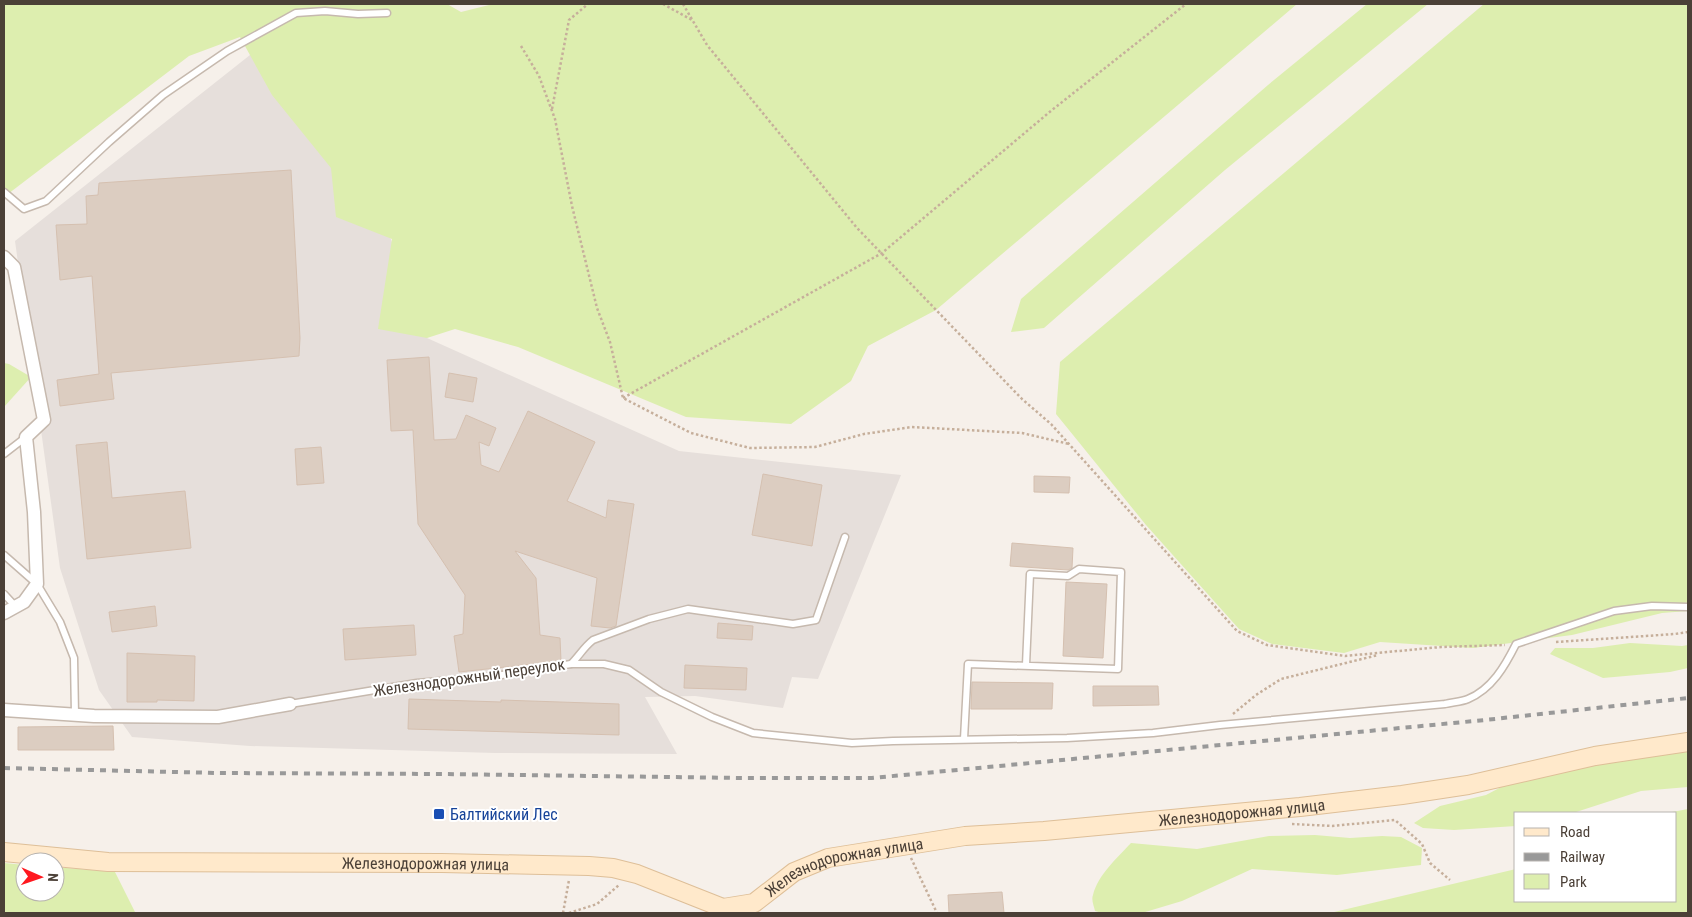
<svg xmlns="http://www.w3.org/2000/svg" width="1692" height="917" viewBox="0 0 1692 917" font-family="'Roboto Condensed',sans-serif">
  <rect width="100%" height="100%" fill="#f6f0ea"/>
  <!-- industrial -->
  <path fill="#e6dfdb" d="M274 36 371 185 427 338 679 451 901 475 818 679 792 677 783 708 695 696 645 697 677 754 495 753 250 746 132 737 99 690 60 568 15 241Z"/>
  <!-- green -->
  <g fill="#ddeeaf">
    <path d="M4 4H447L461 12 493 4H1297L936 310 868 346 851 381 791 424 686 417 518 347 455 329 427 338 378 329 392 239 336 217 331 168 272 95 240 37 189 56 4 197Z"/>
    <path d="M1367 4H1428L1225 170 1044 328 1011 332 1021 299 1268 85Z"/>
    <path d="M1484 4H1688V611L1662 613 1572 635 1473 648 1380 642 1344 653 1272 644 1239 629 1146 525 1056 414 1060 362Z"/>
    <path d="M4 363 9 364 31 377 4 407Z"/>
    <path d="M1630 643 1682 646 1688 645V668L1670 672 1603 678 1550 654 1555 648H1593Z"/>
    <path d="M1688 752V787L1641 791 1573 813H1516V826L1454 830 1423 828 1414 823 1440 806 1486 795 1528 773 1639 754Z"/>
    <path d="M1688 809V913H1330L1516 869V901H1676V813H1667Z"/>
    <path d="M1315 835 1350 838 1382 836 1401 837 1422 848 1421 865 1337 875 1252 869 1182 901 1142 913H1102L1095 911C1094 906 1091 900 1093 895 1098 875 1117 858 1131 843L1197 849 1269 836Z"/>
    <path d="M4 863 25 865V892H55V867L115 872 135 912 158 913H4Z"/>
  </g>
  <!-- building -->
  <g fill="#dccdc1" stroke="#d5c0b0">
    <path d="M291 170 300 338 299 356 111 373 114 399 60 406 57 380 99 374 92 276 60 280 56 225 87 224 86 196 98 195 99 183Z"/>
    <path d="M429 357 434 440 456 439 466 415 496 428 489 446 479 442 481 465 499 472 528 411 595 442 567 501 606 518 608 500 634 504 616 626 610 628 591 626 597 578 515 551 536 578 540 635 560 638 561 661 459 672 454 636 463 634 465 595 418 524 413 430 391 431 387 360Z"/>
    <path d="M449 373 477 378 473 402 445 397Z"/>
    <path d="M107 442 112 498 185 491 191 548 87 559 76 445Z"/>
    <path d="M321 447 324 483 297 485 295 449Z"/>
    <path d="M763 474 822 485 812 546 752 535Z"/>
    <path d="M1034 476 1070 477 1069 493 1034 492Z"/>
    <path d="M1012 543 1073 548 1072 568 1068 570 1010 566Z"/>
    <path d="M1066 582 1107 584 1103 658 1063 656Z"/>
    <path d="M155 606 157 626 112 632 109 612Z"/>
    <path d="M718 623 753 626 752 640 717 638Z"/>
    <path d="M414 625 416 655 345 660 343 629Z"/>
    <path d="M127 653 195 656 194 701 157 700V702H127Z"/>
    <path d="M685 665 747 668 746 690 684 688Z"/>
    <path d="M972 682 1053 683 1052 709H971Z"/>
    <path d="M1093 686H1158L1159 705 1093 706Z"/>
    <path d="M409 699 501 702V700L619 704V735L408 729Z"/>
    <path d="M113 726 114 750H18V727Z"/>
    <path d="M1002 892 1004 913H949L948 895Z"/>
  </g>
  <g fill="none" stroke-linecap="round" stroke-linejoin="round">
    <!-- lane casing -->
    <g stroke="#c6b9ae" stroke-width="9">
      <g id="lane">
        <path d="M4 192 24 209 46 201 109 142 163 95 227 51 296 13 325 11 358 14 387 13"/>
        <path d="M4 454 26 437"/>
        <path d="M4 555 37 584 60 622 74 658 75 715"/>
        <path d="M4 594 16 607"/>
        <path d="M571 664H604L629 670 661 692 712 717 753 733 852 743 893 741 1067 738 1153 733 1220 725 1445 704C1452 702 1461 702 1468 699 1492 689 1505 666 1516 644L1614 611 1652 606 1688 607"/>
        <path d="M290 704 417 683 489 677 571 664C579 656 584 647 593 640L649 619 688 609 793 624 816 620 845 537"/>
        <path d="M964 739 968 664 1118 669 1121 572 1079 569 1068 576 1030 574 1026 665"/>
      </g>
    </g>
    <!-- street casing -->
    <g stroke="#c6b9ae" stroke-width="15">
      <g id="street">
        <path d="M4 257 14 267 44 420 26 437 34 512 37 584 24 602 4 613"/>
        <path d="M4 710 94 716 218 717 290 704"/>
      </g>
    </g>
    <!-- secondary casing -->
    <g stroke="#debf98" stroke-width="20">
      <g id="secondary">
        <path id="s1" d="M4 852 108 862 442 863 589 866 613 868 637 874 723 908 754 903 794 872 828 858 965 836 1044 831 1300 807 1402 795 1468 785 1595 756 1688 742"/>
      </g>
    </g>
    <!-- path -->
    <g stroke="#c6af9b" stroke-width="2.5" stroke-dasharray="2.5 2.5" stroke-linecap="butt">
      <path d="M663 4 692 20"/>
      <path d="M683 4 707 45 857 228 1022 399 1051 424 1237 631 1267 645 1345 656 1441 647 1505 645"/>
      <path d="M521 46 539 76 555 119 572 206 597 308 610 342 623 398 691 433 750 448 815 447 864 434 912 427 1022 433 1069 444"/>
      <path d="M552 109 569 20 588 4"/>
      <path d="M623 398 882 253 1052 110 1186 4"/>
      <path d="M1556 642 1675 634 1688 632"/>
      <path d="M1233 714 1256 695 1281 679 1378 655"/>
      <path d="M1292 824 1332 826 1395 820 1422 844 1430 863 1450 880"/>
      <path d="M911 858 937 913"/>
      <path d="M563 913 569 880"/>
      <path d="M569 913 597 904 619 885"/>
    </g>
    <!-- lane -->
    <use href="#lane" stroke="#fff" stroke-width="6"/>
    <!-- street -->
    <use href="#street" stroke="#fff" stroke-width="12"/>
    <!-- secondary -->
    <use href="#secondary" stroke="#ffe9cb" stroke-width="18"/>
    <!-- rail -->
    <path stroke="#999" stroke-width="4" stroke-dasharray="6 6" stroke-linecap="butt" d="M4 768 219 773 442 774 745 778H872L1485 720 1688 698"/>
  </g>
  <!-- markers -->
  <rect fill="#1a4fb4" stroke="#fff" stroke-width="2" x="433" y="808" width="12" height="12" rx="2.5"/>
  <g text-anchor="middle" stroke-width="4" stroke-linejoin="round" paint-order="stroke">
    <!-- street labels -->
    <g font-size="16" fill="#4b4037" stroke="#fff">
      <text transform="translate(469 677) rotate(-8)" y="6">Железнодорожный переулок</text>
      <text dy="6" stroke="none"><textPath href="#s1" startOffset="1262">Железнодорожная улица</textPath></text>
      <text dy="6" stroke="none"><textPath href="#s1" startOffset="422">Железнодорожная улица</textPath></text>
      <text dy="6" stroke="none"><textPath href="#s1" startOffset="858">Железнодорожная улица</textPath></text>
    </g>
    <!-- transit labels -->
    <g font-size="16" fill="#164399" stroke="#fff" text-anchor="start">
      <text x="450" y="820">Балтийский Лес</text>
    </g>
  </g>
  <!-- border -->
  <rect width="1692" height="917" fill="none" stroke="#4b4037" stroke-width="10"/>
  <!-- legend -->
  <rect x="1514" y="812" width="162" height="90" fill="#ffffff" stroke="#b7b3af"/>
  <rect x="1524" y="828" width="25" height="8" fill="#ffe9cb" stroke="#b7b3af"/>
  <text x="1560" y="837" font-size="15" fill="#4b4037">Road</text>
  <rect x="1524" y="853" width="25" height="8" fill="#999999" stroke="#b7b3af"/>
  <text x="1560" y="862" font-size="15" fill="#4b4037">Railway</text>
  <rect x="1524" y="874" width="25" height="15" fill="#ddeeaf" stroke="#b7b3af"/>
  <text x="1560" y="887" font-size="15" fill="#4b4037">Park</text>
  <!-- north arrow -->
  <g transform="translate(40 877) rotate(92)"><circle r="24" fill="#ffffff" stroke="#b7b3af"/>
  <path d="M0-4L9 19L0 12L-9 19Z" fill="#ff181f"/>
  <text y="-8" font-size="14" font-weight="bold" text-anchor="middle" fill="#4b4037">N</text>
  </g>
</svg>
